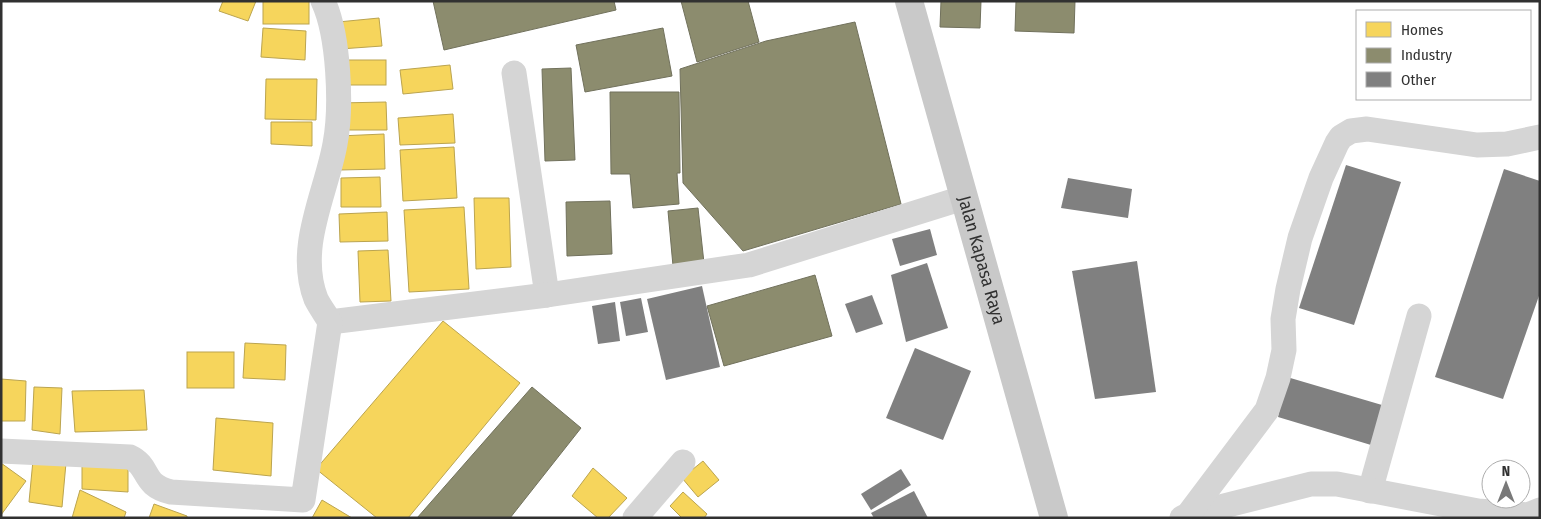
<svg xmlns="http://www.w3.org/2000/svg" width="1541" height="519" viewBox="0 0 1541 519" font-family="'Fira Sans Condensed',sans-serif">
  <rect width="100%" height="100%" fill="#fff"/>
  <!-- homes -->
  <g fill="#f6d55c" stroke="#bba44f">
    <path d="M223 1H256L248 21 219 11Z"/>
    <rect x="263" y="1" width="46" height="23"/>
    <path d="M379 18 382 46 340 49 338 22Z"/>
    <path d="M263 28 306 31 305 60 261 57Z"/>
    <rect x="343" y="60" width="43" height="25"/>
    <path d="M450 65 453 89 403 94 400 70Z"/>
    <path d="M266 79H317L316 120 265 119Z"/>
    <path d="M386 102 387 130H339V103Z"/>
    <path d="M453 114 455 143 400 145 398 118Z"/>
    <path d="M271 122H312V146L271 144Z"/>
    <path d="M384 134 385 169 340 170 339 136Z"/>
    <path d="M454 147 457 198 403 201 400 150Z"/>
    <path d="M380 177 381 207H341V178Z"/>
    <path d="M474 198H509L511 267 476 269Z"/>
    <path d="M464 207 469 289 409 292 404 210Z"/>
    <path d="M387 212 388 241 340 242 339 214Z"/>
    <path d="M388 250 391 301 360 302 358 251Z"/>
    <path d="M443 321 520 383 408 518H377L316 469Z"/>
    <path d="M245 343 286 345 285 380 243 378Z"/>
    <rect x="187" y="352" width="47" height="36"/>
    <path d="M1 379 26 381 25 421H1Z"/>
    <path d="M34 387 62 388 60 434 32 430Z"/>
    <path d="M144 390 147 430 75 432 72 391Z"/>
    <path d="M216 418 273 423 271 476 213 470Z"/>
    <path d="M33 460 66 463 62 507 29 502Z"/>
    <path d="M703 461 719 480 698 497 682 478Z"/>
    <path d="M1 463 26 481 1 515Z"/>
    <path d="M82 463 128 465V492L82 489Z"/>
    <path d="M593 468 627 498 608 518H598L572 496Z"/>
    <path d="M80 490 126 512 124 518H72Z"/>
    <path d="M683 492 707 514 704 518H682L670 506Z"/>
    <path d="M322 500 352 518H312Z"/>
    <path d="M154 504 187 516V518H149Z"/>
  </g>
  <!-- industry -->
  <g fill="#8c8c6e" stroke="#71715c">
    <path d="M433 1H614L616 10 444 50Z"/>
    <path d="M681 1H748L759 42 697 62Z"/>
    <path d="M941 1H981L980 28 940 27Z"/>
    <path d="M1016 1H1075L1074 33 1015 31Z"/>
    <path d="M855 22 901 204 743 251 683 183 680 69 766 41Z"/>
    <path d="M663 28 672 76 585 92 576 45Z"/>
    <path d="M571 68 575 160 545 161 542 69Z"/>
    <path d="M610 92H679L680 173H677L679 204 633 208 630 174H611Z"/>
    <path d="M610 201 612 254 567 256 566 202Z"/>
    <path d="M698 208 704 263 673 266 668 211Z"/>
    <path d="M815 275 832 336 724 366 707 306Z"/>
    <path d="M532 387 581 428 510 518H417Z"/>
  </g>
  <!-- building -->
  <g fill="#808080">
    <path d="M1346 165 1401 182 1354 325 1299 308Z"/>
    <path d="M1504 169 1540 181V293L1503 399 1435 377Z"/>
    <path d="M1068 178 1132 189 1128 218 1061 208Z"/>
    <path d="M930 229 937 255 900 266 892 239Z"/>
    <path d="M1137 261 1156 392 1095 399 1072 271Z"/>
    <path d="M927 263 948 328 906 342 891 275Z"/>
    <path d="M702 286 720 367 666 380 647 299Z"/>
    <path d="M872 295 883 324 856 333 845 304Z"/>
    <path d="M641 298 648 332 626 336 620 302Z"/>
    <path d="M615 302 620 341 598 344 592 306Z"/>
    <path d="M915 348 971 371 943 440 886 418Z"/>
    <path d="M1287 377 1382 405 1371 445 1278 417Z"/>
    <path d="M901 469 911 485 871 510 861 494Z"/>
    <path d="M914 491 928 518H874L871 513Z"/>
  </g>
  <g fill="none" stroke-linecap="round" stroke-linejoin="round">
    <!-- minor -->
    <g stroke="#d5d5d5" stroke-width="25">
      <path d="M514 73 547 295"/>
      <path d="M330 322 547 295 749 265 963 198"/>
      <path d="M1 451 130 457C151 467 141 485 171 492L303 500 330 322C326 315 320 307 316 299 296 247 326 194 335 144 342 107 339 35 323 1"/>
      <path d="M1370 491 1419 316"/>
      <path d="M1188 515 1311 484H1337L1478 511 1528 515 1540 510"/>
      <path d="M635 518 683 462"/>
      <path d="M1182 518 1188 515 1267 410 1278 378 1284 350 1283 319 1288 289 1300 238 1321 178 1337 143 1341 137 1351 131 1367 129 1477 145 1507 144 1540 137"/>
    </g>
    <!-- major -->
    <path stroke="#c9c9c9" stroke-width="28" id="s1" d="M909 1 1054 518"/>
  </g>
  <g text-anchor="middle" stroke-width="5" stroke-linejoin="round" paint-order="stroke">
    <!-- street labels -->
    <g font-size="18" fill="#313131" stroke="#fff">
      <text dy="6" stroke="none"><textPath href="#s1" startOffset="269">Jalan Kapasa Raya</textPath></text>
    </g>
  </g>
  <!-- border -->
  <rect width="1541" height="519" fill="none" stroke="#313131" stroke-width="5"/>
  <!-- legend -->
  <rect x="1356" y="10" width="175" height="90" fill="#ffffff" stroke="#adadad"/>
  <rect x="1366" y="22" width="25" height="15" fill="#f6d55c" stroke="#adadad"/>
  <text x="1401" y="35" font-size="15" fill="#313131">Homes</text>
  <rect x="1366" y="48" width="25" height="15" fill="#8c8c6e" stroke="#adadad"/>
  <text x="1401" y="60" font-size="15" fill="#313131">Industry</text>
  <rect x="1366" y="72" width="25" height="15" fill="#808080" stroke="#adadad"/>
  <text x="1401" y="85" font-size="15" fill="#313131">Other</text>
  <!-- north arrow -->
  <g transform="translate(1506 484)"><circle r="24" fill="#ffffff" stroke="#adadad"/>
  <path d="M0-4L9 19L0 12L-9 19Z" fill="#797979"/>
  <text y="-8" font-size="14" font-weight="bold" text-anchor="middle" fill="#313131">N</text>
  </g>
</svg>
